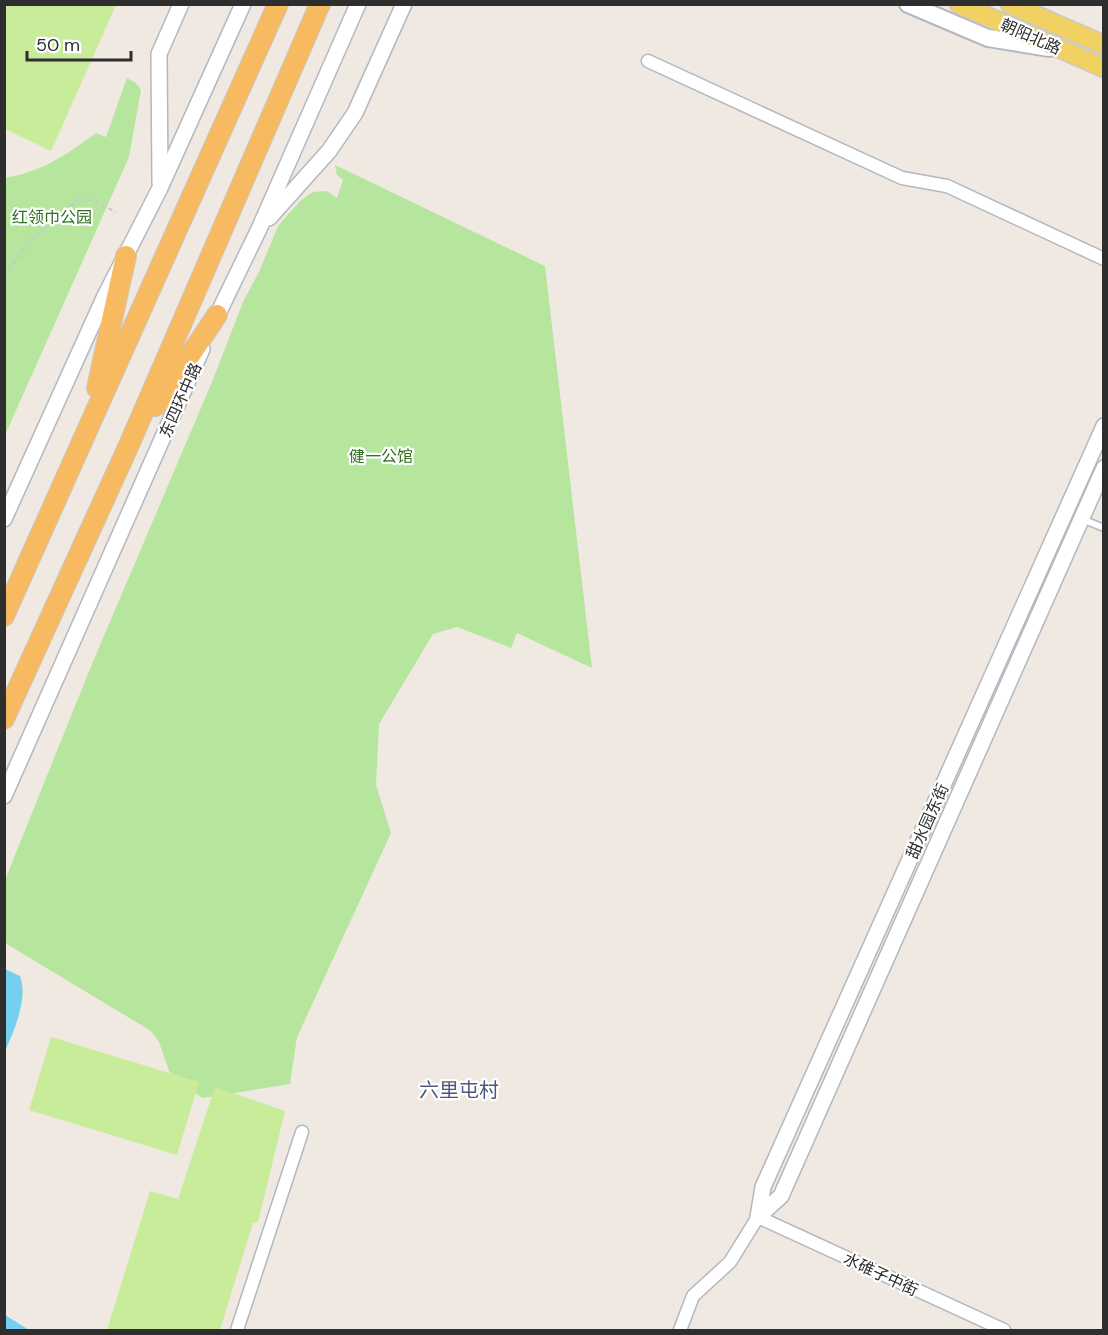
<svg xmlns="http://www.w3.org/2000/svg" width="1108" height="1335" viewBox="0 0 1108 1335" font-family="'DM Sans','Noto Sans SC',sans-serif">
  <rect width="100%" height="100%" fill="#efe9e1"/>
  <!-- green -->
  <g fill="#b6e59e">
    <path d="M127 78 136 83 141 90 129 157 5 435V178C43 171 65 156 96 133L106 137Z"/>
    <path d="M335 165 545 266 592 668 517 633 511 648 457 627 433 634 379 724 376 785 391 833 297 1037 290 1084 203 1098 186 1088 169 1071 159 1042 151 1031 5 943V880L92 664 212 382 243 302 259 272 278 226 300 201 313 192 327 191 337 198 343 180 337 175Z"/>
  </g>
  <!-- pitch -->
  <g fill="#c9ec9a">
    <path d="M5 4 116 5 51 151 5 129Z"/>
    <path d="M51 1037 199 1082 177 1155 29 1110Z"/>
    <path d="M215 1087 285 1111 258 1222 253 1223 220 1330H107L150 1191 178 1199Z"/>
  </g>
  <!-- water -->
  <g fill="#75cff0">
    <path d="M5 969 20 976C28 998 15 1029 5 1051Z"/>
    <path d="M4 1315H5L29 1330H5Z"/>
  </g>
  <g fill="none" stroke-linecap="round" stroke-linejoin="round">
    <!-- service casing -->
    <g stroke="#b4b7c1" stroke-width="9">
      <path id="service" d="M1082 519 1104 528"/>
    </g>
    <!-- minor casing -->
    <g stroke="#b4b7c1" stroke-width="15">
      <g id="minor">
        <path d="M648 61 902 178 947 186 1104 259"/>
        <path d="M237 1330 302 1132"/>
        <path d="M680 1330 693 1296 730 1262 758 1217 1004 1330"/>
      </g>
    </g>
    <!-- tertiary casing -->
    <g stroke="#b4b7c1" stroke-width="18">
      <g id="tertiary">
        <path d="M160 183 159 54 181 4"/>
        <path d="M269 218 329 151 355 113 404 4"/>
        <path d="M213 324 259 229 358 4"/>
        <path d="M4 519 104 298 160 188 243 4"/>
        <path d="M4 796 202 349"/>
        <path d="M758 1217 763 1187 1104 426"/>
        <path d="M758 1217 781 1196 1104 468"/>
      </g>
    </g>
    <!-- secondary casing -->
    <g stroke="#b4b7c1" stroke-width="20">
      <path id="secondary" d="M908 4 988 38 1049 48"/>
    </g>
    <!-- primary casing -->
    <g stroke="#c9c9c9" stroke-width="21">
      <g id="primary">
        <path d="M959 4 1104 68"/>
        <path d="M1010 4 1104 45"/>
      </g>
    </g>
    <!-- trunk casing -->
    <g stroke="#c9c9c9" stroke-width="22">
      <g id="trunk">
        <path d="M97 388 126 256"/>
        <path d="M156 406 217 315"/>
        <path d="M4 616 278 4"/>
        <path d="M4 719 129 445 320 4"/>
      </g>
    </g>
    <!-- path -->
    <path stroke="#c9c9c9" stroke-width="2" stroke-dasharray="4.5 3" stroke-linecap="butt" d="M4 277 31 239 82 196 116 212"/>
    <!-- service -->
    <use href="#service" stroke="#fff" stroke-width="6"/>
    <!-- minor -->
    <use href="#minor" stroke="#fff" stroke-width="12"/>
    <!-- tertiary -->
    <use href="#tertiary" stroke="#fff" stroke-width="15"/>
    <!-- secondary -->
    <use href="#secondary" stroke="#fff" stroke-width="16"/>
    <!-- primary -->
    <use href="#primary" stroke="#f2d163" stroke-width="18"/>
    <!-- trunk -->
    <use href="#trunk" stroke="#f8ba60" stroke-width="20"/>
  </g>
  <g text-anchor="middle" stroke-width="4.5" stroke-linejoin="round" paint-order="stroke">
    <!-- street labels -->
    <g font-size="16" fill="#2e2e2e" stroke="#fff">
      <text transform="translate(1031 36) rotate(24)" y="6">朝阳北路</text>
      <text transform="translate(180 400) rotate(-66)" y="6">东四环中路</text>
      <text transform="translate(927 821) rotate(-66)" y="6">甜水园东街</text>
      <text transform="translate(881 1274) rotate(25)" y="6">水碓子中街</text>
    </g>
    <!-- park labels -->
    <g font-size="16" fill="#2c6e1b" stroke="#fff">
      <text x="52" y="223">红领巾公园</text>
      <text x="381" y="462">健一公馆</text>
    </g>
    <!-- quarter labels -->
    <g font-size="20" fill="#4d5680" stroke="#fff">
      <text x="459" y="1097">六里屯村</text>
    </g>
  </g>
  <!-- border -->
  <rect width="1108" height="1335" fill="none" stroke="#2e2e2e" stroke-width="12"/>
  <!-- scale -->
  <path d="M27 51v9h104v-9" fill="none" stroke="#2e2e2e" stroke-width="3"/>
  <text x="36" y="51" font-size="18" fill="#2e2e2e" stroke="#ffffff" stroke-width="4.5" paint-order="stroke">50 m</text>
</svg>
